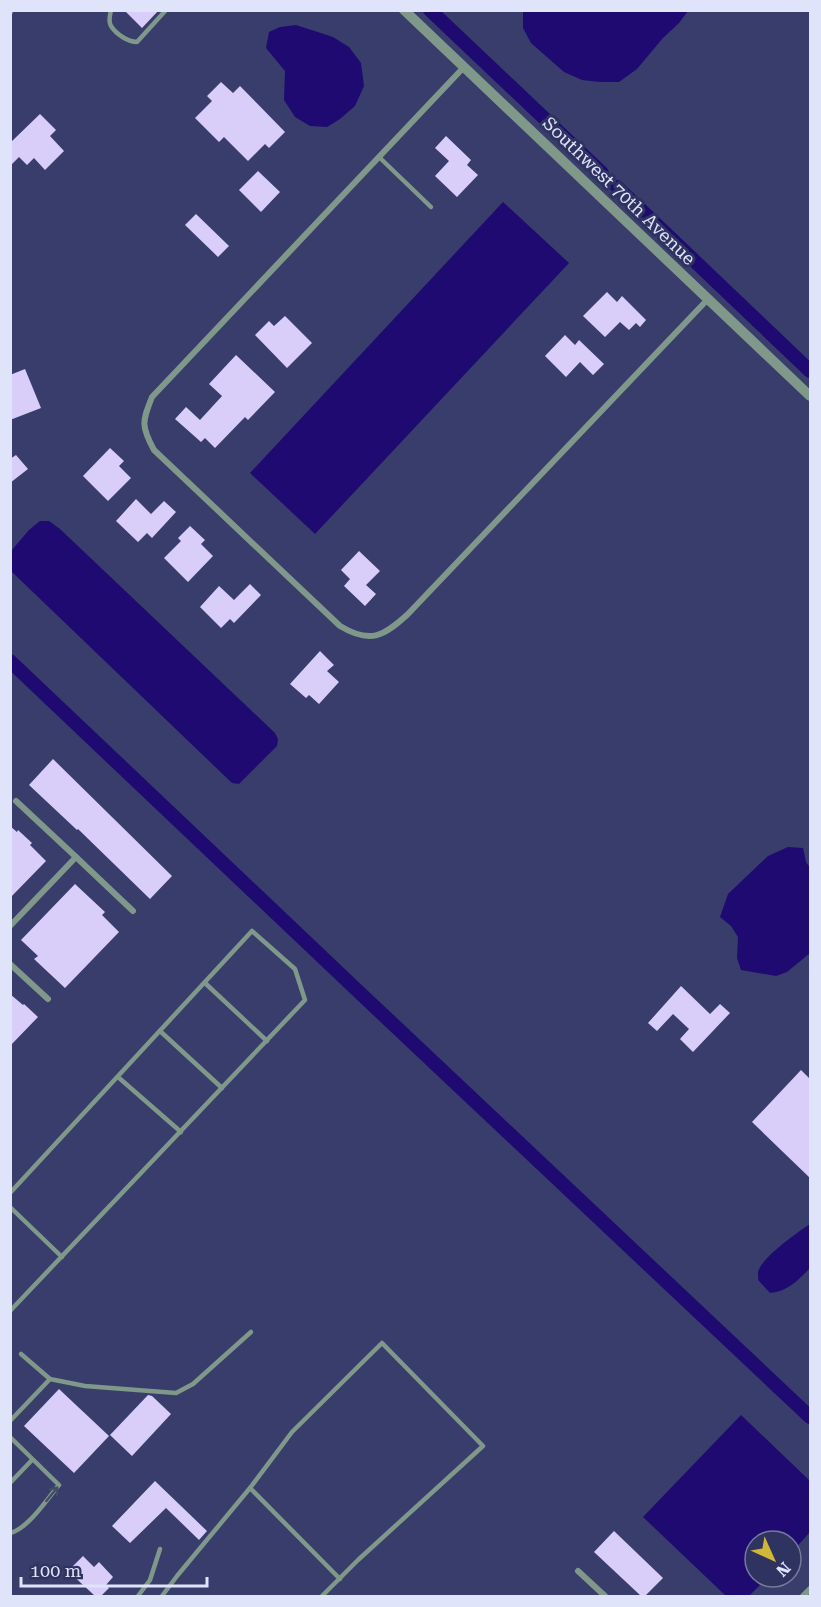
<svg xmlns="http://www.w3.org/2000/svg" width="821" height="1607" viewBox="0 0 821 1607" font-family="'Roboto Serif',serif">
  <rect width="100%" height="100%" fill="#383d6c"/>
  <!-- water -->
  <g fill="#1e0a70">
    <path d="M523 11V10L688 11 679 23 663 38 637 69 619 82H600L582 80 564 72 531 43 523 28Z"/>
    <path d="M296 25 333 37 349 47 361 63 364 86 355 106 340 119 327 127 310 126 295 117 284 100 285 71 266 48 269 32 280 27Z"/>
    <path d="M503 202 569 263 315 534 250 473Z"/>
    <path d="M40 521H49L60 529 275 733 278 739 277 746 239 784 232 783 11 571V551L29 530Z"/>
    <path d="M788 847 803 848 806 862 810 868V953L787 972 776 976 741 970 737 958 738 937 731 926 720 917 728 894 768 856Z"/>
    <path d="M810 1224V1268C798 1280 789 1291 770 1293L759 1281C758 1281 758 1273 758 1272 761 1258 798 1232 810 1224Z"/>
    <path d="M741 1415 810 1481V1532L791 1553V1541H755V1577H768L749 1596H726L643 1517Z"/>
  </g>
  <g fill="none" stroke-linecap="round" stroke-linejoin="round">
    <!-- canal -->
    <g stroke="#1e0a70" stroke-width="14">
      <path d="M430 10 602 173"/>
      <path d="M617 187 810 371"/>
      <path d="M10 661 360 993 810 1417"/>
    </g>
  </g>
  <!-- building -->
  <g fill="#d9cdfa">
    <path d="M124 10H159L142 28Z"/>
    <path d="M221 82 233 93 240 86 285 132 269 148 265 144 248 161 224 137 219 142 195 118 212 101 207 96Z"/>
    <path d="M40 114 56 130 50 136 64 151 45 170 34 158 27 165 19 157 10 166V143Z"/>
    <path d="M446 136 471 160 467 165 478 175 457 197 435 176 449 161 435 148Z"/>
    <path d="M258 171 280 192 261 212 239 190Z"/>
    <path d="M196 214 229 246 218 257 185 225Z"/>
    <path d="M607 292 617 302 622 296 646 320 640 327 636 323 629 330 620 322 605 337 583 316Z"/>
    <path d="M285 316 312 343 287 368 255 335 269 321 274 326Z"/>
    <path d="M565 335 575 345 579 340 604 364 593 375 580 362 566 377 545 356Z"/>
    <path d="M236 355 275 392 248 420 245 417 215 448 205 438 201 442 175 419 186 407 200 420 222 396 209 384Z"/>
    <path d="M25 369 41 408 10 420V375Z"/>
    <path d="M110 448 124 461 119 466 131 478 108 501 83 476Z"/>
    <path d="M16 455 28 469 10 483V459Z"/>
    <path d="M136 499 151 514 164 501 176 512 152 538 147 533 138 542 116 521Z"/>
    <path d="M190 526 205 540 201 544 213 556 188 582 164 558 181 541 178 538Z"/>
    <path d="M359 551 380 571 366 585 376 594 365 606 344 586 350 579 341 570Z"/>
    <path d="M250 584 261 595 234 623 230 619 221 628 200 607 219 586 234 600Z"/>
    <path d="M320 651 334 665 327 671 339 682 319 704 309 695 306 698 290 684Z"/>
    <path d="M53 759 172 876 150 899 78 829 77 830 29 785Z"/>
    <path d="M10 826 17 832 18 830 32 843 30 845 46 861 10 898Z"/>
    <path d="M75 884 105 912 102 915 119 932 65 988 34 959 38 956 21 940Z"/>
    <path d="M681 986 710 1014 720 1004 730 1013 693 1052 680 1039 689 1029 673 1014 657 1031 648 1023Z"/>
    <path d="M10 994 23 1005 24 1004 38 1017 10 1046Z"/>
    <path d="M801 1070 810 1079V1178L752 1122Z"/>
    <path d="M59 1389 109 1436 74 1473 24 1426Z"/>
    <path d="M148 1395 152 1396 171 1414 132 1456 110 1435Z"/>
    <path d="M155 1481 207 1531 199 1540 166 1508 130 1543 112 1526Z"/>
    <path d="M614 1531 663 1578 645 1596H641L594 1552Z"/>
    <path d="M83 1556 94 1567 99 1562 113 1577 106 1585 109 1588 101 1596H95L68 1571Z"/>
  </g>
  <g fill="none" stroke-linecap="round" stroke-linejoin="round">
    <!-- service -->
    <g stroke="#809889" stroke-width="4.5">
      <path d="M111 10C110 15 108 21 111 26 116 34 128 42 137 42L166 10"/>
      <path d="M379 157 431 207"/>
      <path d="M205 983 267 1041"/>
      <path d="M160 1031 222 1088"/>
      <path d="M118 1077 181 1132"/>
      <path d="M10 1193 252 931 295 969 305 1000 10 1311"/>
      <path d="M10 1207 62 1257"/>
      <path d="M50 1379 85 1386 176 1393 193 1384 251 1332"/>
      <path d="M10 1421 50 1379 21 1354"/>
      <path d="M10 1437 59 1485C47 1499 28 1529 10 1533"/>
      <path d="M10 1483 32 1460"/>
      <path d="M250 1488 340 1579"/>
      <path d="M138 1596 150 1580 160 1549"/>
      <path d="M162 1596 177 1576 250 1488 292 1432 382 1343 483 1446 358 1560 322 1596"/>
    </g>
    <!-- minor -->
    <g stroke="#809889" stroke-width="6">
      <path d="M10 12 11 10"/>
      <path d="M464 67 152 397C142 422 141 426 154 450L340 626C370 644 383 637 408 614L708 299"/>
      <path d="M16 801 76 857"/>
      <path d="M10 926 76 857 133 911"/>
      <path d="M10 964 48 999"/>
      <path d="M578 1571 605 1596"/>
      <path d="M803 1596 810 1589"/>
    </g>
    <!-- tertiary -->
    <path stroke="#809889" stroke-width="10" d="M404 10 810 396"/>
  </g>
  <!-- one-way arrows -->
  <defs><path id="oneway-shaft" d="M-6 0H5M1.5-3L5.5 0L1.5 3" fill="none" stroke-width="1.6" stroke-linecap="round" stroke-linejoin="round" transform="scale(1.5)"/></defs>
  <use stroke="#434c6a" href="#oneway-shaft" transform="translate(52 1494) rotate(-51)"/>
  <g text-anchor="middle" stroke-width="6" stroke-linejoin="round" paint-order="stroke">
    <!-- street labels -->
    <g font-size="18" fill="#e0e4fb" stroke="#2f3360">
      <text transform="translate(619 191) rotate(44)" y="6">Southwest 70th Avenue</text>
    </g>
  </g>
  <!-- border -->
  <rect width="821" height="1607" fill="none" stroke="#e0e4fb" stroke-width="24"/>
  <!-- north arrow -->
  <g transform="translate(773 1559) rotate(135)"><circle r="28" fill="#2f3360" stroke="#767a9e" stroke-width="1.5"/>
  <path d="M0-4.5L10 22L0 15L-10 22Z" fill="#d1b736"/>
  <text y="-9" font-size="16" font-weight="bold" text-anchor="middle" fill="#e0e4fb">N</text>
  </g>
  <!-- scale -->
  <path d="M21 1577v9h186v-9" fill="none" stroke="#e0e4fb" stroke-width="3"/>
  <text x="30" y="1577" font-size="18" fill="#e0e4fb" stroke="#2f3360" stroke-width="4.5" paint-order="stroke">100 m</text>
</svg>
